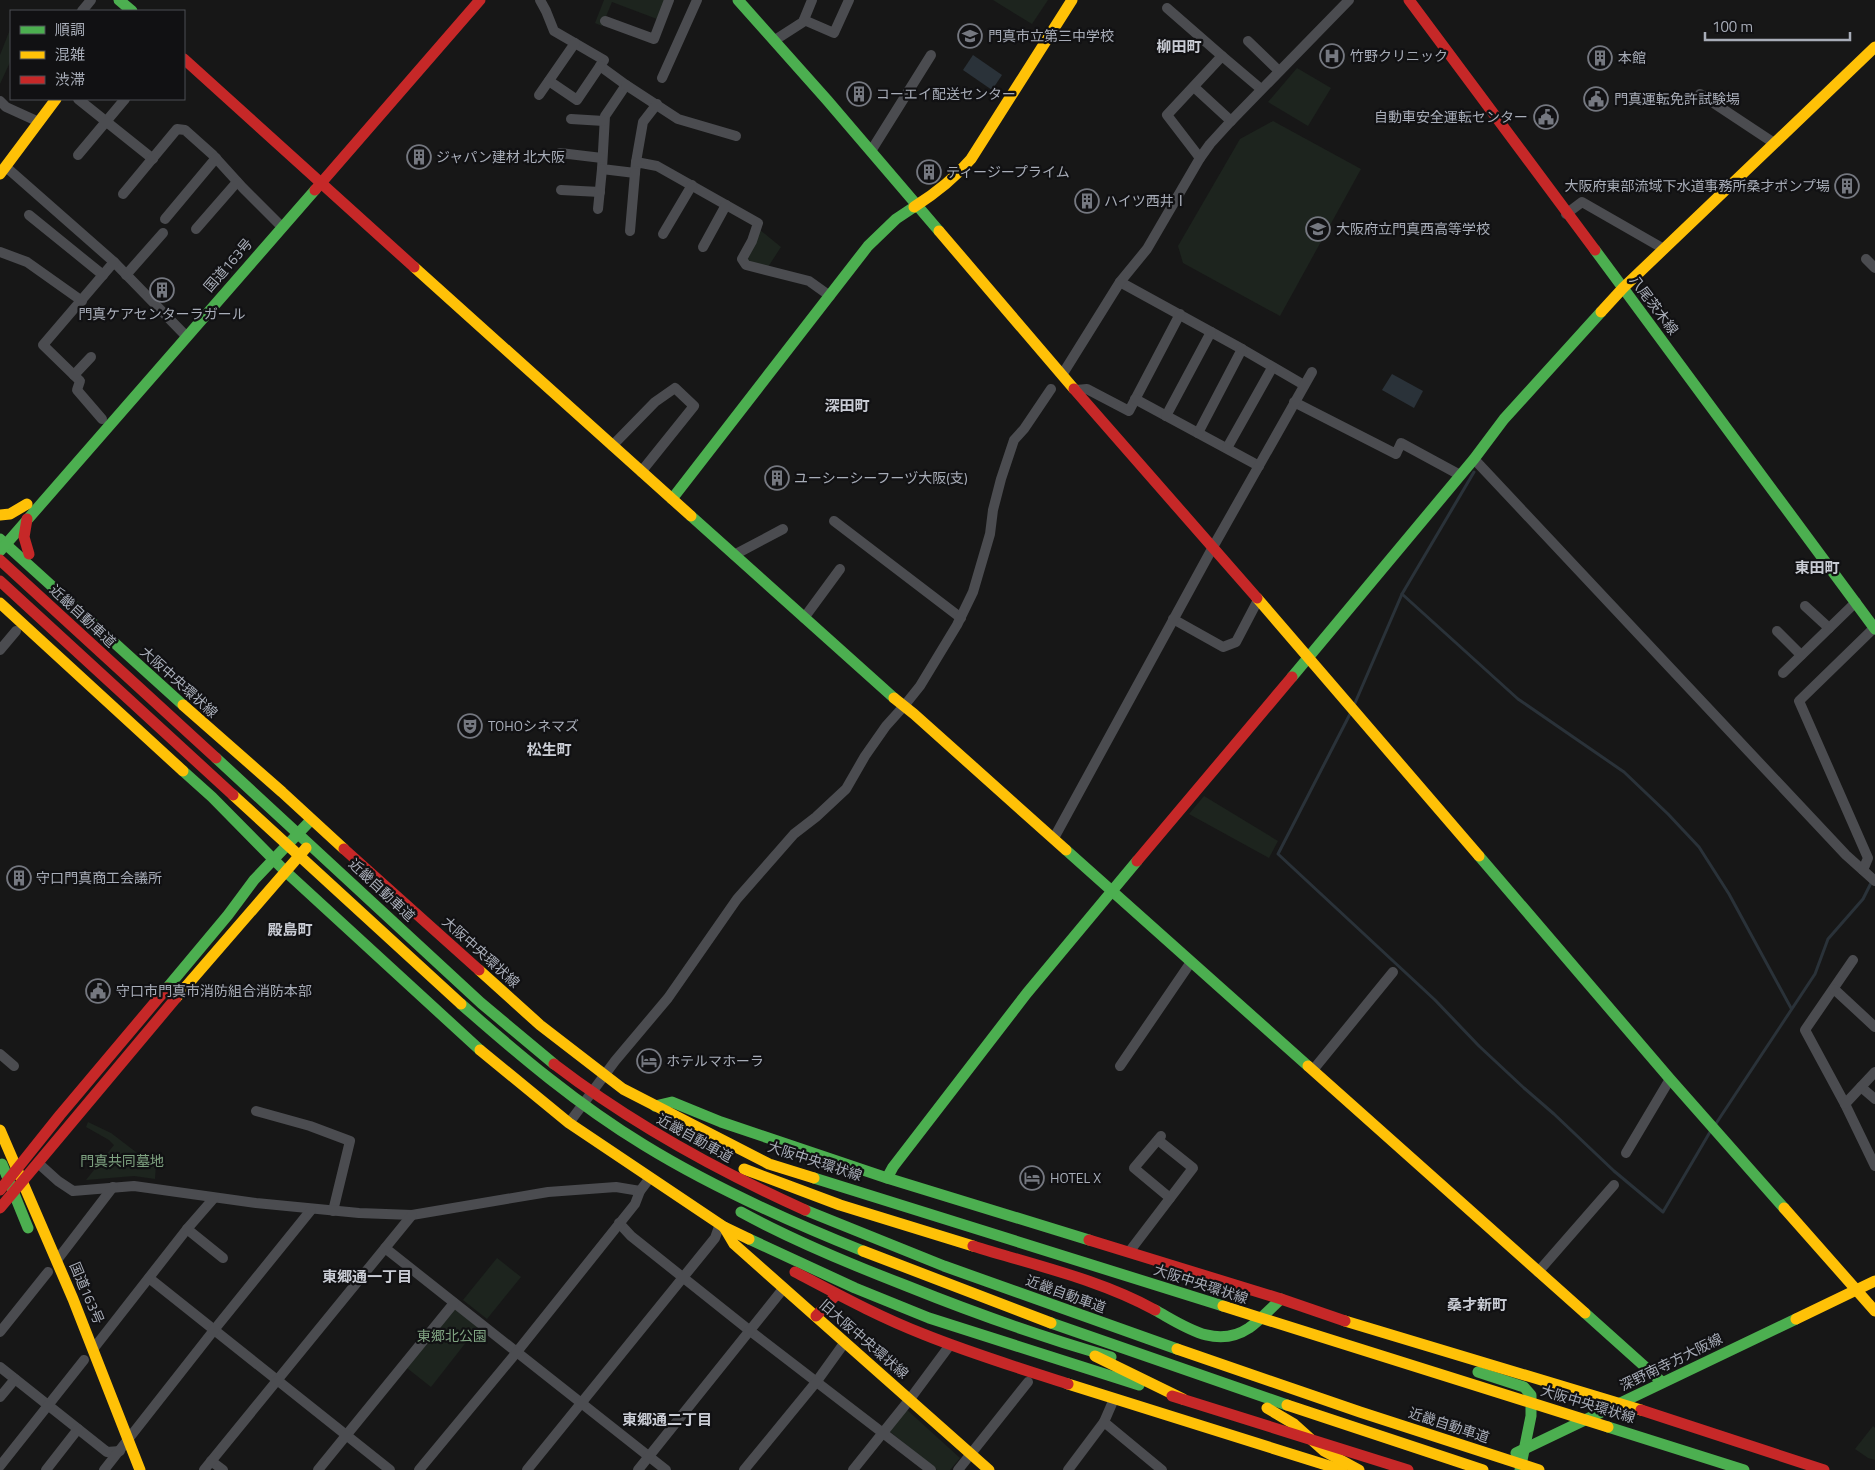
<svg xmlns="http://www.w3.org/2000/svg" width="1875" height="1470" viewBox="0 0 1875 1470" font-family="'Titillium Web','Noto Sans JP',sans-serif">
  <rect width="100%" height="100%" fill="#171717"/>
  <!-- green -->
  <g fill="#1d241e">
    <path d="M604 0H665L657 19 612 2 602 26 595 23Z"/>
    <path d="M993 0H1048L1032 24Z"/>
    <path d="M11 27V60L0 84V55Z"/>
    <path d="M1297 68 1331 88 1308 126 1268 102Z"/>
    <path d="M1273 121 1361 169 1280 316 1183 263 1178 246 1240 139Z"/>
    <path d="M760 230 781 247 768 267 749 263 746 258Z"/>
    <path d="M1204 796 1278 841 1269 858 1189 814Z"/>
    <path d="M88 1122 111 1133 145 1159 156 1164 155 1179 134 1176 86 1180 114 1145 109 1140 86 1127Z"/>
    <path d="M497 1258 521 1277 487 1319 463 1300Z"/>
    <path d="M454 1308 478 1327 431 1387 407 1368Z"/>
    <path d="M906 1409 960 1458 950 1470H937L888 1430Z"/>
    <path d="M1873 1426 1875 1428V1460L1868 1458 1855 1449Z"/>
  </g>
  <!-- water -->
  <g fill="#2a3239">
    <path d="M973 55 1002 75 992 90 963 70Z"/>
    <path d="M1392 374 1423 391 1414 408 1382 390Z"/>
  </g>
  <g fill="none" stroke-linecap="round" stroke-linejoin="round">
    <!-- stream -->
    <g stroke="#2a3239" stroke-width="3">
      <path d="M1402 594 1518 699 1624 772 1668 814 1699 847 1729 894 1791 1008"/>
      <path d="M1355 703 1402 594 1474 472"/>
      <path d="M1350 714 1278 854 1435 1000 1479 1046 1524 1088 1554 1114 1614 1171 1663 1212 1710 1132"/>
      <path d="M1715 1125 1815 974 1828 939 1863 899 1872 881"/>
    </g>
    <!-- street -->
    <g stroke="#4b4c50" stroke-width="10">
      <path d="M540 0 546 11 554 31 604 60 600 66 626 85 605 116 602 169 635 173 636 162 657 166 758 223 752 241 742 259 746 265 809 281 830 296"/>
      <path d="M1167 8 1222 56"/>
      <path d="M82 11 91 0"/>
      <path d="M804 20 834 33 849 0"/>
      <path d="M605 21 654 39 669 0"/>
      <path d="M775 40 803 22 812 0"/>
      <path d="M1248 41 1279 71"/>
      <path d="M662 78 697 0"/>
      <path d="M549 81 577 100 600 66"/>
      <path d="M626 85 678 119 736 136"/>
      <path d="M1194 87 1231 121"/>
      <path d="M1700 94 1774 143"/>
      <path d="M539 95 575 43"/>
      <path d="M78 99 153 159"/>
      <path d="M0 101 6 107 39 122"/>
      <path d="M571 119 604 121"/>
      <path d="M871 151 931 55"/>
      <path d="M560 153 602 158"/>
      <path d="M78 155 125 99"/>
      <path d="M1200 158 1167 115 1222 56 1261 89"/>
      <path d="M636 162 643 122 657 104"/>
      <path d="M6 167 114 262 186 336"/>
      <path d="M561 190 600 192"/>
      <path d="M123 194 177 129 185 130 213 155 243 188 282 227"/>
      <path d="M598 209 602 169"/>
      <path d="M1566 214 1582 202 1664 249"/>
      <path d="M29 215 103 275"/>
      <path d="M165 219 216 158"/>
      <path d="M196 229 237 182"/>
      <path d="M630 231 635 173"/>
      <path d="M663 234 692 185"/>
      <path d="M703 247 726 205"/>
      <path d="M0 252 27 262 82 301"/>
      <path d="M1866 259 1875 268"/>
      <path d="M126 275 163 233"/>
      <path d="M1120 282 1242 349 1304 385"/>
      <path d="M74 375 91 357"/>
      <path d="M1062 375 1120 282 1147 249 1200 158 1210 144 1231 121 1349 0"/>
      <path d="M1076 390 1087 389 1129 411 1180 314"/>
      <path d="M1135 399 1259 466"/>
      <path d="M1294 402 1396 454 1401 443 1460 475"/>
      <path d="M1166 416 1211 332"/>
      <path d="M102 419 77 390 80 381 43 345 114 262"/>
      <path d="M1198 433 1242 349"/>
      <path d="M612 446 655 402 675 388 694 406 641 472"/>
      <path d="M1227 448 1272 368"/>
      <path d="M1474 459 1846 855 1875 881"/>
      <path d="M834 521 961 618"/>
      <path d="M734 555 783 529"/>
      <path d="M1805 606 1829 628"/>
      <path d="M804 618 840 569"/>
      <path d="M1173 619 1223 647 1236 642 1258 600"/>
      <path d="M1777 631 1801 655"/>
      <path d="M0 650 16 631"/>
      <path d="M1783 673 1856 602"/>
      <path d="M1054 838 1213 547 1312 372"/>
      <path d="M1863 870 1868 858 1799 701 1874 628"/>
      <path d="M1853 960 1805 1030 1845 1104 1875 1166"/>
      <path d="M1834 989 1875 1027"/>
      <path d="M0 1054 14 1066"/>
      <path d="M1120 1066 1191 962"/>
      <path d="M1313 1070 1393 972"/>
      <path d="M1861 1087 1875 1099"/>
      <path d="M1845 1104 1875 1072"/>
      <path d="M256 1111 310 1126 350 1141 333 1211"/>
      <path d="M569 1123 615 1061 668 998 737 899 794 834 816 817 846 789 865 756 886 726 904 706 920 686 957 625 973 592 990 534 993 510 1001 479 1014 440 1024 429 1051 389"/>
      <path d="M1161 1136 1134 1168 1170 1198"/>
      <path d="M1626 1153 1670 1079"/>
      <path d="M38 1163 58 1181 73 1191 134 1186 256 1203 359 1213 412 1215 548 1192 616 1187 640 1191"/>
      <path d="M619 1223 631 1236 749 1330 931 1470"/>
      <path d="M187 1229 223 1258"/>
      <path d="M385 1248 666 1470"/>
      <path d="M1129 1252 1193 1168 1158 1140"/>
      <path d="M57 1260 113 1187"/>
      <path d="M1538 1272 1614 1185"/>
      <path d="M149 1278 390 1470"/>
      <path d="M0 1332 48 1272"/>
      <path d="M94 1348 187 1229 214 1198"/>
      <path d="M0 1367 107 1452 120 1451"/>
      <path d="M0 1397 15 1379"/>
      <path d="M1104 1422 1162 1470"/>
      <path d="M211 1461 223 1470"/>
      <path d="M0 1466 84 1360"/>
      <path d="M46 1470 78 1429"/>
      <path d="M104 1470 214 1330 311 1210"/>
      <path d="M204 1470 412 1215"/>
      <path d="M318 1470 454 1303"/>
      <path d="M419 1470 516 1353 635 1204 640 1191 649 1179"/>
      <path d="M527 1470 715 1238 720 1224"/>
      <path d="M638 1470 783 1289"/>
      <path d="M744 1470 817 1381 845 1342"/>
      <path d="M853 1470 910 1399 950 1345"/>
      <path d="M958 1470 1028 1382"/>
      <path d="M1068 1470 1104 1422 1114 1399"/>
    </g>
    <!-- fast -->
    <g stroke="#4caf50" stroke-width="11">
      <path d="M119 0 132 11"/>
      <path d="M738 0 827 100 939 231"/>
      <path d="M1595 250 1875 629"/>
      <path d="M672 499 868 246 896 219 914 207"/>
      <path d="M691 516 894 698"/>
      <path d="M0 539 183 705"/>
      <path d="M0 551 315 190"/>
      <path d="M1292 677 1474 459 1504 419 1601 312"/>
      <path d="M216 758 481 1003 554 1064"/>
      <path d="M183 771 212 797 285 871 480 1050"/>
      <path d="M1066 850 1308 1066"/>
      <path d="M1479 856 1670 1079 1784 1208"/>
      <path d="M167 988 228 915 254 880 311 820"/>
      <path d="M461 1004C519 1055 578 1105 644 1145 714 1188 788 1221 863 1251"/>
      <path d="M655 1106 672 1102 721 1122 887 1178 1089 1240"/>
      <path d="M2 1164 28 1228"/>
      <path d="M814 1178 1223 1306"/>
      <path d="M887 1178 893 1167 1027 993 1137 861"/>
      <path d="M805 1210 944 1266 1177 1349"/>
      <path d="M741 1212C794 1241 850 1264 907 1286 974 1313 1042 1337 1111 1357"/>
      <path d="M749 1239 855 1288 929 1318 1139 1385"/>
      <path d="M1155 1310C1184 1326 1216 1350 1249 1328 1260 1320 1270 1309 1281 1299"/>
      <path d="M1585 1313 1662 1382"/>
      <path d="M1051 1323 1287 1405"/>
      <path d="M1478 1372 1524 1387 1531 1395V1416L1520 1470"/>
      <path d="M1608 1427 1744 1470"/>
      <path d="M1516 1453 1796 1319"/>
    </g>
    <!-- slow -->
    <g stroke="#ffc107" stroke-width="11">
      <path d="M0 174 56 99"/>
      <path d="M914 207C936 193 954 179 971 159L1072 0"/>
      <path d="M939 231 1074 389"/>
      <path d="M414 267 691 516"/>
      <path d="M1601 312 1623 288 1875 47"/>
      <path d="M0 515 10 514 27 504"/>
      <path d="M1257 598 1479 856"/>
      <path d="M0 603 183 771"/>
      <path d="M894 698 914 714 1066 850"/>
      <path d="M183 705 282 792 344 849"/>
      <path d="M233 795 461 1004"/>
      <path d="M479 970 540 1025 623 1089 769 1164 814 1178"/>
      <path d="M176 998 306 848"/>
      <path d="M480 1050 569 1123 724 1227 749 1239"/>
      <path d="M1308 1066 1585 1313"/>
      <path d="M0 1130 73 1299 140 1470"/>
      <path d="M744 1169 840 1205 973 1246"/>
      <path d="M1784 1208 1875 1311"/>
      <path d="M724 1227 734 1244 989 1470"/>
      <path d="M863 1251 1051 1323"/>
      <path d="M1223 1306 1608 1427"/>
      <path d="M1796 1319 1875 1281"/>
      <path d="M1345 1321 1641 1410"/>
      <path d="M1177 1349 1360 1412 1539 1470"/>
      <path d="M1095 1356 1183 1399"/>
      <path d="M1068 1384 1342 1470"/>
      <path d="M1287 1405 1483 1470"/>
      <path d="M1267 1408 1294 1424 1324 1451 1359 1470"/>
    </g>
    <!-- jam -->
    <g stroke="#c62828" stroke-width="11">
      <path d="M1409 0 1595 250"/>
      <path d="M184 59 414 267"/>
      <path d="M315 190 480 0"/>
      <path d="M1074 389 1257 598"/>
      <path d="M27 519 24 537 29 554"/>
      <path d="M0 560 216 758"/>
      <path d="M0 581 233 795"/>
      <path d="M344 849 479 970"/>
      <path d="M1137 861 1292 677"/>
      <path d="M554 1064C631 1123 716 1170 805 1210"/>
      <path d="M0 1190 60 1115 167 988"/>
      <path d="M0 1208 176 998"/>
      <path d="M1089 1240 1281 1299 1345 1321"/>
      <path d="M973 1246C1033 1265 1099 1279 1155 1310"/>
      <path d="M795 1272C837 1294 879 1317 923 1334 970 1353 1019 1368 1068 1384"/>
      <path d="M816 1316 836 1295"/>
      <path d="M1172 1396 1408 1470"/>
      <path d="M1641 1410 1824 1470"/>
    </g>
  </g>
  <!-- icons -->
  <defs>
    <g id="school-ring" transform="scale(1.25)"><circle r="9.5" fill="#111113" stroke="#757880" stroke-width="1.5"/><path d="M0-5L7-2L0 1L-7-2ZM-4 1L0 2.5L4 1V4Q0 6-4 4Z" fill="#757880"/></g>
    <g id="hospital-ring" transform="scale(1.25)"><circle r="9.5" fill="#111113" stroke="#757880" stroke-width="1.5"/><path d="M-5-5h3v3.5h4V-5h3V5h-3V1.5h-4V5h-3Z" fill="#757880"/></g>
    <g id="building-ring" transform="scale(1.25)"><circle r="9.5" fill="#111113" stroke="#757880" stroke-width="1.5"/><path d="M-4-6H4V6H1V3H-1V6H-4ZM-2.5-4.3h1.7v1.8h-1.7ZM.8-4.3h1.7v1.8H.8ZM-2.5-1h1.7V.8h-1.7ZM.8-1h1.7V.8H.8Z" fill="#757880"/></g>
    <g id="civic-ring" transform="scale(1.25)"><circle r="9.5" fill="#111113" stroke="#757880" stroke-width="1.5"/><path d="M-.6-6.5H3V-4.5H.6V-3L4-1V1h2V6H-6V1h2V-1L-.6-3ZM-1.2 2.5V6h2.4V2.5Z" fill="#757880"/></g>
    <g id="theatre-ring" transform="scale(1.25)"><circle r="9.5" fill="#111113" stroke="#757880" stroke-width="1.5"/><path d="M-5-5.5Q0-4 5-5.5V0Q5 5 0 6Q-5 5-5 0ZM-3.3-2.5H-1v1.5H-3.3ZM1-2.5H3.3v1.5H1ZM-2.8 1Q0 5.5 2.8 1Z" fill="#757880"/></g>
    <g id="hotel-ring" transform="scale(1.25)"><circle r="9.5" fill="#111113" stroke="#757880" stroke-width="1.5"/><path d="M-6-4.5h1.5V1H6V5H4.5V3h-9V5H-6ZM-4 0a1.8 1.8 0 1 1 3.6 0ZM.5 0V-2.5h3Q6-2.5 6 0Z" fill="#757880"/></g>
  </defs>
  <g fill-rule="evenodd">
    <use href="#school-ring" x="970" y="36"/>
    <use href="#hospital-ring" x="1332" y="56"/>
    <use href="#building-ring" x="1600" y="58"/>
    <use href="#building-ring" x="859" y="94"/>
    <use href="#civic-ring" x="1596" y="99"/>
    <use href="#civic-ring" x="1546" y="117"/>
    <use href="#building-ring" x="419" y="157"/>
    <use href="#building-ring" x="929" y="172"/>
    <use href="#building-ring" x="1847" y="186"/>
    <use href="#building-ring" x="1087" y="201"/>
    <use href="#school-ring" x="1318" y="229"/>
    <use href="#building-ring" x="162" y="290"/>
    <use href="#building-ring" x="777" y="478"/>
    <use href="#theatre-ring" x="470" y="726"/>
    <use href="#building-ring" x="19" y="878"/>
    <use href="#civic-ring" x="98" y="991"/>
    <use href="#hotel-ring" x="649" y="1061"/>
    <use href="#hotel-ring" x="1032" y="1178"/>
  </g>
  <g text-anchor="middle" stroke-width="4.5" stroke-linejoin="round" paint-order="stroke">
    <!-- poi labels -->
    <g font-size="14" fill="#a8adb8" stroke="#111113" text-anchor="start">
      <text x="988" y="41">門真市立第三中学校</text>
      <text x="1350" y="61">竹野クリニック</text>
      <text x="1618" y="63">本館</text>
      <text x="876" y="99">コーエイ配送センター</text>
      <text x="1614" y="104">門真運転免許試験場</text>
      <text x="1528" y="122" text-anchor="end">自動車安全運転センター</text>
      <text x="436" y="162">ジャパン建材 北大阪</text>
      <text x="946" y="177">ティージープライム</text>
      <text x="1830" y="191" text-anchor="end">大阪府東部流域下水道事務所桑才ポンプ場</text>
      <text x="1104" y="206">ハイツ西井Ⅰ</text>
      <text x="1336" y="234">大阪府立門真西高等学校</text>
      <text x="162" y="319" text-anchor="middle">門真ケアセンターラガール</text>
      <text x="794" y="483">ユーシーシーフーヅ大阪(支)</text>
      <text x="488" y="731">TOHOシネマズ</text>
      <text x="36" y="883">守口門真商工会議所</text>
      <text x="116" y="996">守口市門真市消防組合消防本部</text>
      <text x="666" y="1066">ホテルマホーラ</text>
      <text x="1050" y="1183">HOTEL X</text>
    </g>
    <!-- street labels -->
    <g font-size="14" fill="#a8adb8" stroke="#111113">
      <text transform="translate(228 265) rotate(-49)" y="5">国道163号</text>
      <text transform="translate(1654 305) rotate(53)" y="5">八尾茨木線</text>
      <text transform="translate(83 616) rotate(43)" y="5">近畿自動車道</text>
      <text transform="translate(179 682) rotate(42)" y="5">大阪中央環状線</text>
      <text transform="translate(382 890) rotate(43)" y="5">近畿自動車道</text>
      <text transform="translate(481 952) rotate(42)" y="5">大阪中央環状線</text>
      <text transform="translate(695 1138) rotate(29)" y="5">近畿自動車道</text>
      <text transform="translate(815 1161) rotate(18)" y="5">大阪中央環状線</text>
      <text transform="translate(1201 1284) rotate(18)" y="5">大阪中央環状線</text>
      <text transform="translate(87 1293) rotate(67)" y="5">国道163号</text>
      <text transform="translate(1066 1294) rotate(20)" y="5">近畿自動車道</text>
      <text transform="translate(864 1339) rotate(41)" y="5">旧大阪中央環状線</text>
      <text transform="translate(1671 1362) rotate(-26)" y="5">深野南寺方大阪線</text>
      <text transform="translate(1588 1404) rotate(17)" y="5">大阪中央環状線</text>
      <text transform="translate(1449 1425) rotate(18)" y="5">近畿自動車道</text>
    </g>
    <!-- park labels -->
    <g font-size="14" fill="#7fa381" stroke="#111113">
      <text x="122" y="1166">門真共同墓地</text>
      <text x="452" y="1341">東郷北公園</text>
    </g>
    <!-- neighbourhood labels -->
    <g font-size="15" font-weight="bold" fill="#c9ccd4" stroke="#111113">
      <text x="1179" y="52">柳田町</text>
      <text x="847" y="411">深田町</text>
      <text x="1817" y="573">東田町</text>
      <text x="549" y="755">松生町</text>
      <text x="290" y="935">殿島町</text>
      <text x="367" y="1282">東郷通一丁目</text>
      <text x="1477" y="1310">桑才新町</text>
      <text x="667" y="1425">東郷通二丁目</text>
    </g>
  </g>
  <!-- legend -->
  <rect x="10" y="10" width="175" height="90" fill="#111113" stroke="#4d4f55"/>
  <rect x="20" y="26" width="25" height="8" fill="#4caf50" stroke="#4d4f55"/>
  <text x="55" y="35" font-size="15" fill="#a8adb8">順調</text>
  <rect x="20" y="51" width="25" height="8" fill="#ffc107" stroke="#4d4f55"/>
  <text x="55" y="60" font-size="15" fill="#a8adb8">混雑</text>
  <rect x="20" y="76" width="25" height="8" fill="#c62828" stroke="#4d4f55"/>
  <text x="55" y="85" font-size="15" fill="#a8adb8">渋滞</text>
  <!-- scale -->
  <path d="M1705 32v8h145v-8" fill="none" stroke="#a8adb8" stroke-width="2.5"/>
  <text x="1712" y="32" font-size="15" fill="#a8adb8" stroke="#111113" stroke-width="4" paint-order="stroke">100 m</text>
</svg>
